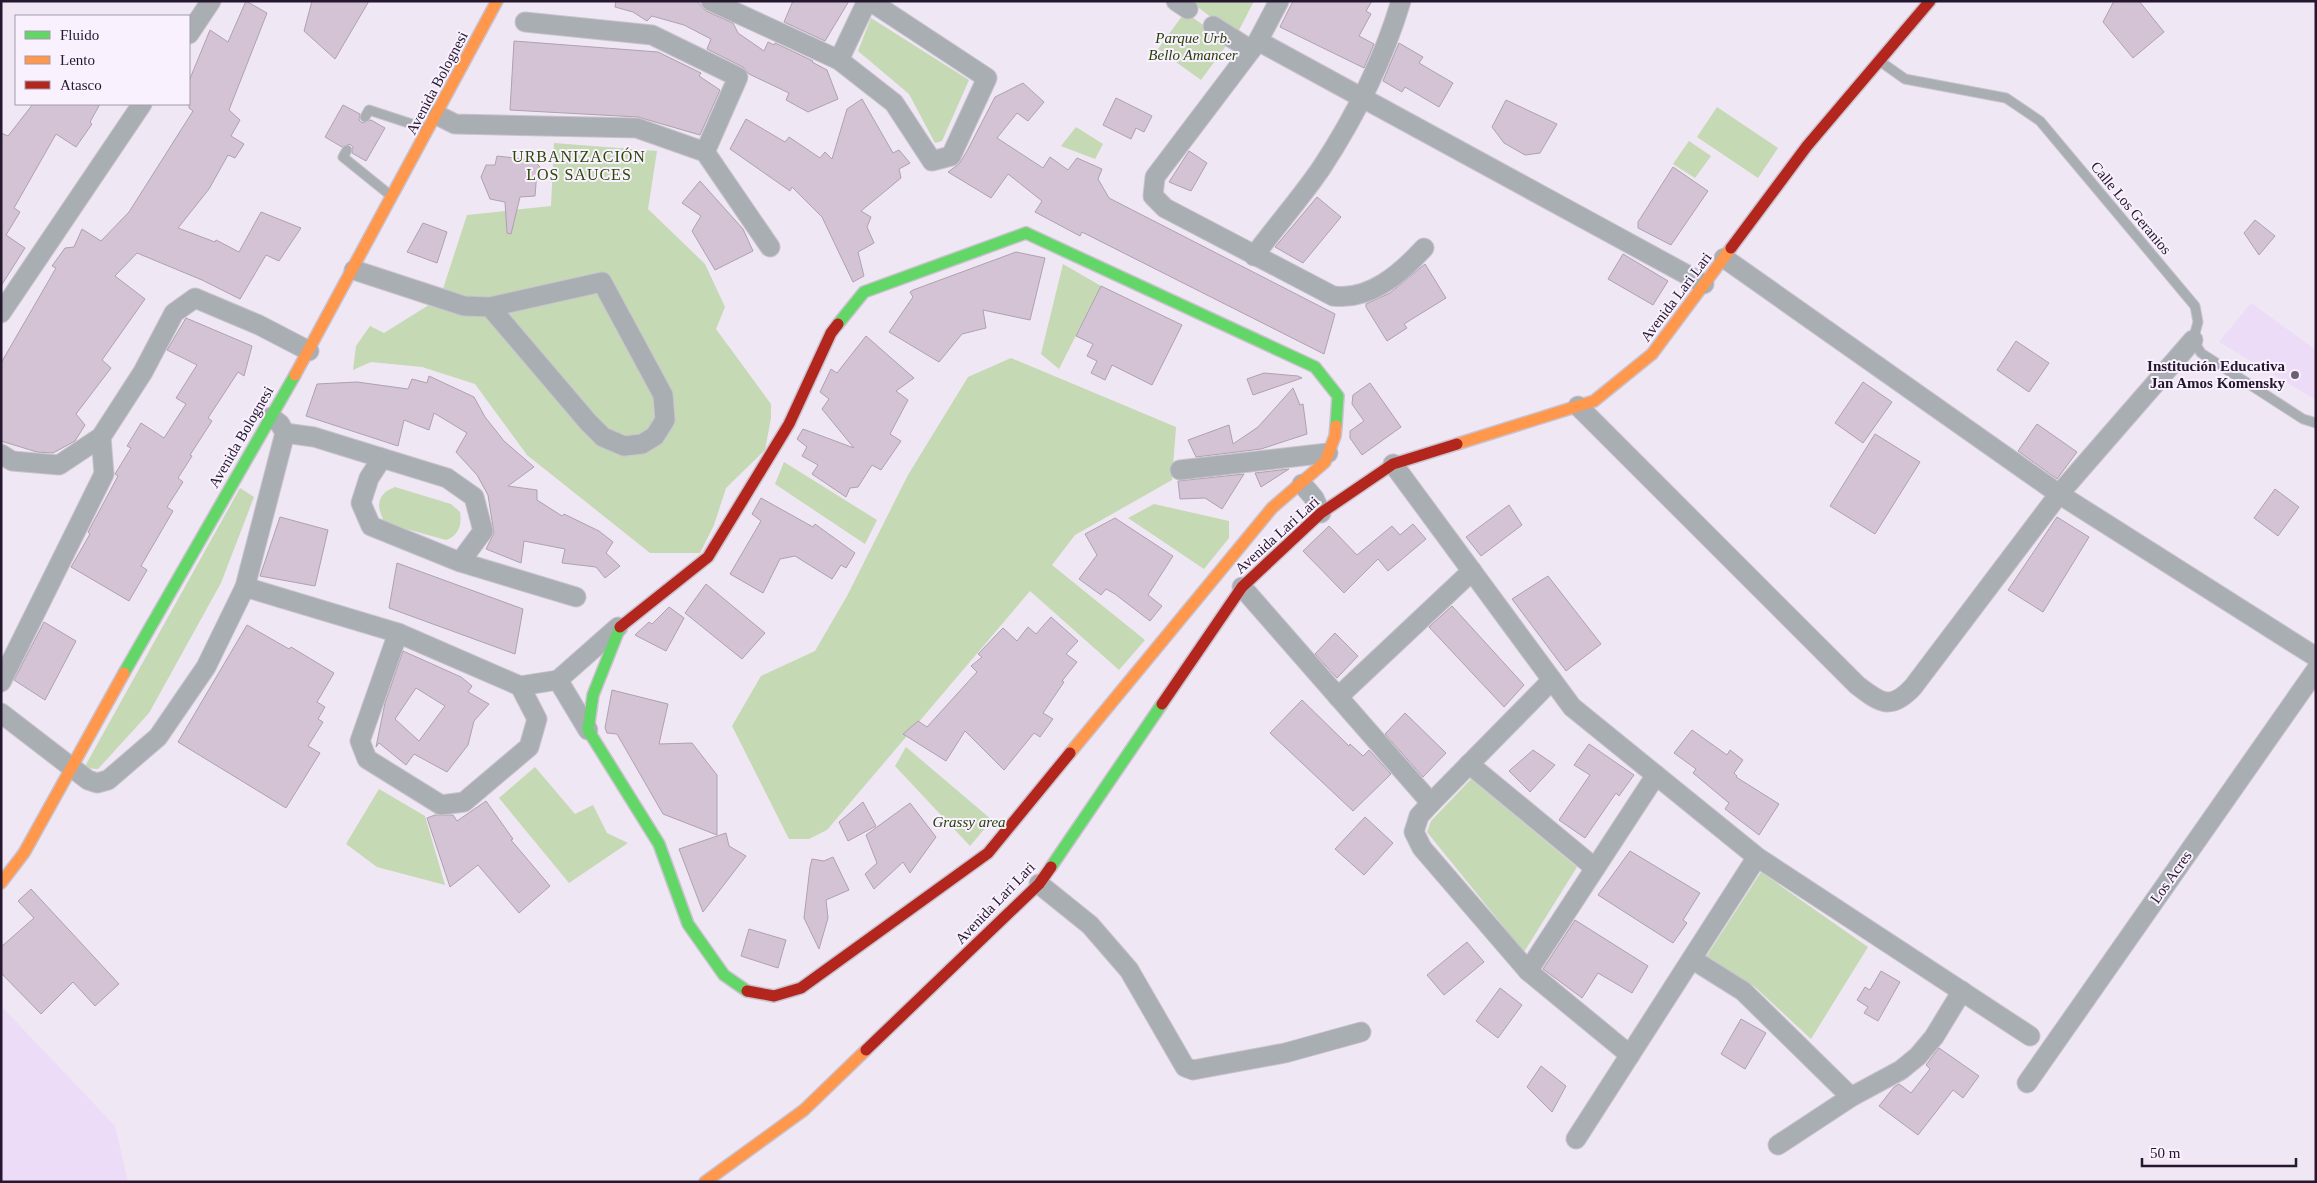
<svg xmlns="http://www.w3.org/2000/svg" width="2317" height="1183" viewBox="0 0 2317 1183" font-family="'Times New Roman',serif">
  <rect width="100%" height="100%" fill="#efe7f3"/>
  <!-- built -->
  <g fill="#eddcf8">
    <path d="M2251 303 2316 350V400L2219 342Z"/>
    <path d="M1 1006 115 1126 128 1182H1Z"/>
  </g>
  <!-- green -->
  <g fill="#c5d9b4">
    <path d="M1198 1H1254L1236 36 1195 5Z"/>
    <path d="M1185 12 1228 43 1201 80 1158 49Z"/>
    <path d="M871 18 969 80 942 141 935 143 909 94 858 51Z"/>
    <path d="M1717 107 1778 148 1758 178 1697 137Z"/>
    <path d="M1076 127 1103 144 1095 159 1061 146Z"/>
    <path d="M1689 141 1711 156 1695 178 1673 164Z"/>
    <path d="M554 143 657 151 648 209 705 264 725 307 716 329 771 404V418L765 450 726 488 714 525 700 553H650L527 455 475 384 422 367 371 362 353 370 356 346 370 326 384 333 440 298 467 215 551 206Z"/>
    <path d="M1063 264 1101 286 1059 369 1041 354Z"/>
    <path d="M1011 358 1176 427 1172 480 1075 535 1052 565 1145 640 1119 670 1030 591 827 830 809 839H789L732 726 761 676 815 651 847 596 908 475 968 377Z"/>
    <path d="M784 462 877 520 865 544 775 484Z"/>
    <path d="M395 487 451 504 460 512C462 524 459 536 446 540L385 523C376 507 376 494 395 487Z"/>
    <path d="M240 488 254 497 221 583 149 713 98 769 84 768Z"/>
    <path d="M1154 504 1229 521V538L1204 569 1128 518Z"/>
    <path d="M906 747 992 820 970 846 895 766Z"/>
    <path d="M535 767 575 814 593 805 607 833 628 843 569 883 499 798Z"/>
    <path d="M1471 779 1577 867 1524 952 1427 832 1431 821Z"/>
    <path d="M379 789 425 816 445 885 377 867 346 844Z"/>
    <path d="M1761 872 1868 947 1811 1039 1755 987 1706 957Z"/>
  </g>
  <!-- building -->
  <g fill="#d4c3d4" stroke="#afa1af" fill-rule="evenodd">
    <path d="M246 1 267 13 229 110 240 120 231 136 244 144 235 158 228 155 209 189 178 228 215 242 216 240 239 252 261 212 301 228 279 261 266 255 240 299 202 280 137 253 115 276 145 299 102 360 111 368 76 414 85 425 75 441 53 453 37 452 1 441V363L56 268 52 266 65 248 74 247 82 229 101 241 129 212 193 111 189 108V81L210 30 228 42Z"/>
    <path d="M312 1H369L335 59 304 31Z"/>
    <path d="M616 1H697L706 11 733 23 738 33 764 51 768 42 774 45 775 43 813 61 812 62 827 70 838 99 808 112 786 100 789 93 749 74 743 67 707 49 711 39 684 25 652 16 647 21 633 12 615 7Z"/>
    <path d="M793 1H849L825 41 784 22Z"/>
    <path d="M1293 1H1372L1366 11 1371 14 1359 36 1374 44 1364 68 1280 27Z"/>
    <path d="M2114 1H2139L2164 32 2133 58 2103 22Z"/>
    <path d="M514 41 658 52 701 73 699 76 720 90 700 135 638 117 510 110Z"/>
    <path d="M1399 43 1423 57 1419 63 1453 83 1439 107 1405 87 1402 92 1383 81Z"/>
    <path d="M1023 83 1044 102 1028 121 1017 113 997 138 1043 168 1050 157 1068 170 1077 158 1102 169 1098 179 1109 198 1335 314 1324 354 1082 232 1080 236 1035 212 1042 201 1008 174 991 198 948 172 959 164 967 151 995 97Z"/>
    <path d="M1116 98 1152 116 1144 132 1136 128 1131 139 1103 125Z"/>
    <path d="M862 99 893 153 899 150 910 163 899 169 901 178 861 211 871 217 867 227 874 243 858 252 864 276 853 282 822 217 792 187 790 191 730 149 746 119 785 142 789 137 820 158 825 152 832 159 847 109Z"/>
    <path d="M1506 100 1557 124 1540 153 1525 155 1504 143 1492 127Z"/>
    <path d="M33 104H100L90 122 92 124 76 147 56 134 14 208 20 212 6 235 25 248 1 286V133L8 136Z"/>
    <path d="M343 105 360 114 359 120 362 123 371 120 385 128 366 161 352 153 353 147 350 144 342 147 325 137Z"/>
    <path d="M1189 151 1207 163 1191 191 1169 182Z"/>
    <path d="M497 156 533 160 540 167 537 171 535 196 520 197 511 234 507 233 505 202 490 199 481 177 486 165H495Z"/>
    <path d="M1673 167 1708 191 1671 245 1638 228V222Z"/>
    <path d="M700 181 743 229 753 251 715 270 692 231 701 216 682 203Z"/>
    <path d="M1317 197 1341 217 1303 263 1275 247Z"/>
    <path d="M2255 220 2275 236 2259 255 2244 233Z"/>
    <path d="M423 223 447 232 437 263 407 252Z"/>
    <path d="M1016 252 1045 258 1030 320 983 310 986 328 962 334 939 362 889 332 913 297 910 292 913 290Z"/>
    <path d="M1623 254 1668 281 1653 305 1608 279Z"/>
    <path d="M1425 264 1446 298 1404 324 1407 328 1387 341 1366 307V304L1390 293Z"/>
    <path d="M1101 286 1182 325 1152 385 1112 365 1105 380 1091 373 1097 361 1087 356 1093 344 1076 336Z"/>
    <path d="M186 318 252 346 244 376 238 372 208 418 212 421 190 455 192 456 178 478 183 482 167 507 173 511 141 566 147 570 129 601 71 567 90 534 88 532 118 476 115 474 131 448 127 446 141 423 164 438 186 404 176 398 197 365 167 350Z"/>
    <path d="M866 336 914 378 896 391 908 400 890 434 901 441 881 470 872 465 858 487 850 488 846 497 812 474 818 465 802 456 807 447 797 439 803 429 854 448 822 409 829 399 820 392 831 369 837 373Z"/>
    <path d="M2016 341 2049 363 2029 392 1997 370Z"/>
    <path d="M1264 373 1298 376 1302 378 1253 395 1247 379Z"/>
    <path d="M429 376 474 397 485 417 504 441 534 467 508 486 537 490V500L562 516 564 514 599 531 613 542 606 553 620 566 605 578 596 567 562 563 565 549 524 541 521 563 486 549 494 533 488 495 477 475 456 452 467 433 434 413 429 430 404 420 398 446 306 416 317 384 357 382 408 389 412 379 427 383Z"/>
    <path d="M1863 382 1892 402 1863 443 1835 423Z"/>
    <path d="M1370 383 1401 427 1362 455 1350 438V431L1364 421 1352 404 1353 395Z"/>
    <path d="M1293 388 1300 405 1303 404 1307 434 1261 449 1196 457 1188 440 1229 425 1233 444 1258 427Z"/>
    <path d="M2037 424 2077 452 2057 479 2018 451Z"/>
    <path d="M1875 434 1920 462 1875 534 1830 506Z"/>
    <path d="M1289 469 1261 487 1255 473Z"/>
    <path d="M1244 474 1222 509 1205 498 1180 499 1178 481Z"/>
    <path d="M2275 489 2299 507 2278 536 2254 518Z"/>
    <path d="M761 498 813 527 815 524 855 553 846 568 841 565 832 579 795 556 780 559 763 593 730 574 761 521 752 514Z"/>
    <path d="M1509 505 1522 525 1481 556 1466 537Z"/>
    <path d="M280 517 328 530 315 586 260 576Z"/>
    <path d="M2057 517 2089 537 2043 612 2008 590Z"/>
    <path d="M1115 518 1173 556 1148 595 1162 606 1150 621 1115 594 1106 589 1101 595 1079 579 1097 555 1085 534Z"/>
    <path d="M1413 524 1426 539 1388 571 1378 559 1344 593 1303 551 1329 526 1357 555 1392 526 1400 535Z"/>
    <path d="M397 563 523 609 515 654 389 608Z"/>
    <path d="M1548 576 1601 644 1566 671 1512 599Z"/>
    <path d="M706 584 765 633 742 659 685 613Z"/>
    <path d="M1452 606 1524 685 1504 707 1429 627Z"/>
    <path d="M669 607 684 618 666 651 635 635 649 622 652 624Z"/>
    <path d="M1051 617 1078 641 1066 654 1077 662 1062 681 1064 682 1043 713 1053 719 1040 737 1034 733 1004 770 965 731 946 761 903 734 918 721 927 727 977 672 971 666 982 657 978 654 1003 628 1017 641 1028 627 1036 634Z"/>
    <path d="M44 622 76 641 45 700 14 680Z"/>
    <path d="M247 625 289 649 291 647 334 673 317 702 325 707 318 719 323 722 308 746 320 753 286 808 178 742Z"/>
    <path d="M1335 633 1358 656 1337 678 1315 654Z"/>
    <path d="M403 651 461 677 472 686 468 692 489 704 474 721 468 745 447 772 414 754 406 765 379 743 376 747 385 703ZM416 688 445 706 419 741 395 719Z"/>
    <path d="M612 690 668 704 659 744 692 743 717 775V835L663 814 617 734 607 733 605 728Z"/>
    <path d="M1302 700 1349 746 1350 744 1363 756 1369 750 1391 774 1353 811 1270 733Z"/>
    <path d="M1405 713 1446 753 1423 777 1385 734Z"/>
    <path d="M1692 730 1727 755 1730 750 1743 760 1734 773 1737 776 1736 777 1779 804 1759 835 1725 809 1729 803 1693 773 1696 769 1674 753Z"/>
    <path d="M1589 744 1634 775 1619 796 1616 793 1585 838 1559 820 1590 775 1574 765Z"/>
    <path d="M1533 750 1555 765 1530 792 1509 771Z"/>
    <path d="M486 801 513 839 511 840 550 886 519 913 478 865 450 887 427 818 435 815H453L457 821Z"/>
    <path d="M863 802 876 826 848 841 839 822Z"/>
    <path d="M910 803 936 837 910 873 903 862 874 889 865 874 877 863 866 835Z"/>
    <path d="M1365 817 1393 843 1364 875 1335 849Z"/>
    <path d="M726 833 729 846 746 856 703 912 679 849Z"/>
    <path d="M1630 851 1700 893 1683 920 1687 923 1673 943 1598 895Z"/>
    <path d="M833 857 849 890 826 900 828 918 819 949 804 918 810 867 812 859 824 861Z"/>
    <path d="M31 889 119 984 95 1006 73 982 41 1014 1 973V947L34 918 18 901Z"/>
    <path d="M1575 920 1648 966 1632 993 1598 973 1582 998 1543 969Z"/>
    <path d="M749 929 786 940 778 968 741 956Z"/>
    <path d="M1467 942 1484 962 1444 995 1427 975Z"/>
    <path d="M1881 971 1900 982 1878 1021 1864 1013 1868 1007 1857 1000 1865 987 1870 990Z"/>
    <path d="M1500 988 1522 1005 1498 1038 1476 1021Z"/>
    <path d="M1741 1019 1766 1033 1745 1069 1721 1054Z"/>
    <path d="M1939 1048 1979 1076 1963 1098 1953 1090 1918 1135 1879 1106 1894 1087 1899 1084 1911 1093 1930 1069 1926 1065Z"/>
    <path d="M1541 1066 1566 1086 1552 1112 1527 1087Z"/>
  </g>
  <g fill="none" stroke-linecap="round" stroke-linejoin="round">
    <!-- lane casing -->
    <g stroke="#cac2cf" stroke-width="11">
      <g id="lane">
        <path d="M1881 62 1905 79 2006 98 2040 121 2195 306 2198 322 2193 340 2201 353 2303 419 2316 423"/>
        <path d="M365 117 369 110 427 129"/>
        <path d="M347 150 343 157 390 195"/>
      </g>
    </g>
    <!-- street casing -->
    <g stroke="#cac2cf" stroke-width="21">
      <g id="street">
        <path d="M711 1 839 60 894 103 932 161 951 156 987 78 870 1"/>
        <path d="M1176 1 1188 9"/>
        <path d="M1279 1 1258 41 1155 177 1153 196 1165 208 1333 296C1370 301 1401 273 1424 248"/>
        <path d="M525 22 652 35 738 77 705 152"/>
        <path d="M1213 26 1251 50"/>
        <path d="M189 34 211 1"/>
        <path d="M1258 41 1704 284"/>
        <path d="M839 60 867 1"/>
        <path d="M437 115 455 124 637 128 705 152 770 247"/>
        <path d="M1254 256C1276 226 1301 198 1322 167 1356 115 1383 61 1401 1"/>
        <path d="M1724 258 2059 494 2316 657"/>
        <path d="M354 270 464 306 490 307 602 282 663 395 665 420 655 436 642 444 624 446 603 437 588 422 490 307"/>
        <path d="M1 313 142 104"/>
        <path d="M1578 406 1857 685C1880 703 1891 711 1913 687L2059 494 2193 340"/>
        <path d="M285 433 314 437 382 458"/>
        <path d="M1 454 12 461 59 465 101 437 143 372 174 313 195 298 259 325 309 351"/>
        <path d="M1393 464 1572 707 1757 857 2030 1036"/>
        <path d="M1180 470 1328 453"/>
        <path d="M1302 484 1314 498 1321 513"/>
        <path d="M460 562 483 531 474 497 447 478 382 458 369 478 361 503 371 526 460 562 576 597"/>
        <path d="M245 587 398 633 520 686 558 680"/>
        <path d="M1242 587 1431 803"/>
        <path d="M398 633 360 741 367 759 441 805 464 802 529 747 537 719 520 686"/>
        <path d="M1552 680 1431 803 1419 816 1414 832 1422 848 1528 971 1630 1055"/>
        <path d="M1 682 104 474 101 437"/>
        <path d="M1338 697 1472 571"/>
        <path d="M1 713 88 780 97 783 108 780 158 737 206 667 245 587 285 433 280 424 271 417"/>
        <path d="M588 730 558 680 618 627"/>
        <path d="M1469 764 1595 868"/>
        <path d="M1039 884 1090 925 1129 970 1185 1067 1193 1070 1285 1053 1361 1032"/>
        <path d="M1692 959 1743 991 1851 1097"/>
        <path d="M1528 971 1656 775"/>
        <path d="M2027 1083 2316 670"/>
        <path d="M1576 1139 1757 857"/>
        <path d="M1778 1145 1851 1097 1901 1070 1918 1056 1934 1037 1962 991"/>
      </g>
    </g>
    <!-- fast casing -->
    <g stroke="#cac2cf" stroke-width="14">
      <g id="fast">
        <path d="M1026 233 1315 367 1338 396 1336 426"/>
        <path d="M838 324 864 292 1026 233"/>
        <path d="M620 627 593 695 588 730 659 844 688 924 724 975 747 991"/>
        <path d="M124 673 295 375"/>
        <path d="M1051 867 1162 704"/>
      </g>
    </g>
    <!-- slow casing -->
    <g stroke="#cac2cf" stroke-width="14">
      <g id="slow">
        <path d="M295 375 497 1"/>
        <path d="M1457 444 1594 401 1652 354 1731 248"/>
        <path d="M1070 753 1272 508 1325 462 1335 436 1336 426"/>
        <path d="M1 883 24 853 124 673"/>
        <path d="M705 1182 804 1110 866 1050"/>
      </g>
    </g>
    <!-- jam casing -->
    <g stroke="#cac2cf" stroke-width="14">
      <g id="jam">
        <path d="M1731 248 1807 146 1930 1"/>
        <path d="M620 627 708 557 789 424 831 333 838 324"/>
        <path d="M1162 704 1242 587 1321 513 1393 464 1457 444"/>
        <path d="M747 991 774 996 801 988 988 853 1070 753"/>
        <path d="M866 1050 1039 884 1051 867"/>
      </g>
    </g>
    <!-- lane -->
    <use href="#lane" stroke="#a8aeb2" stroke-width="9"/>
    <!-- street -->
    <use href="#street" stroke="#a8aeb2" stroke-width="19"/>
    <!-- fast -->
    <use href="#fast" stroke="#63d668" stroke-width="11"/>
    <!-- slow -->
    <use href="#slow" stroke="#ff974d" stroke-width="11"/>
    <!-- jam -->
    <use href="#jam" stroke="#b3261e" stroke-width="11"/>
  </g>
  <!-- markers -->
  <circle fill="#6c6073" stroke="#f9f1fe" stroke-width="2" cx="2295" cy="375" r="5"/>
  <g text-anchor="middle" stroke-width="4" stroke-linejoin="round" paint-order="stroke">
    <!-- park labels -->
    <g font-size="15" font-style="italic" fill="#264108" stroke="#f9f1fe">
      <text x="1193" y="43">Parque Urb.<tspan x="1193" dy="17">Bello Amancer</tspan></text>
      <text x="969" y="827">Grassy area</text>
    </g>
    <!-- street labels -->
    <g font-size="15" fill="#25172e" stroke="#f9f1fe">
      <text transform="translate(437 83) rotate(-62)" y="5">Avenida Bolognesi</text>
      <text transform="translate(2131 208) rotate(50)" y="5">Calle Los Geranios</text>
      <text transform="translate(1676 297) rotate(-53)" y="5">Avenida Lari Lari</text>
      <text transform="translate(241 437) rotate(-60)" y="5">Avenida Bolognesi</text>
      <text transform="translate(1277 535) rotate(-42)" y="5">Avenida Lari Lari</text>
      <text transform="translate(2171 877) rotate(-55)" y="5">Los Acres</text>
      <text transform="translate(995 903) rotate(-46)" y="5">Avenida Lari Lari</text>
    </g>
    <!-- poi labels -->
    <g font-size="15" font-weight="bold" fill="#25172e" stroke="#f9f1fe" text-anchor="end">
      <text x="2285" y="371">Institución Educativa<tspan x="2285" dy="17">Jan Amos Komensky</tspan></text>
    </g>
    <!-- neighbourhood labels -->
    <g font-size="16" letter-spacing="1" fill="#294802" stroke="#f9f1fe">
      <text x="579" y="162">URBANIZACIÓN<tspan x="579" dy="18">LOS SAUCES</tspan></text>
    </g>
  </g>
  <!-- border -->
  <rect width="2317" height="1183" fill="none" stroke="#25172e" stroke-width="5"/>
  <!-- legend -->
  <rect x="15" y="15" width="175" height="90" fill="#f9f1fe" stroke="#a49aab"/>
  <rect x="25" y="31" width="25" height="8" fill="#63d668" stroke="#a49aab"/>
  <text x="60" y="40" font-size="15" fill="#25172e">Fluido</text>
  <rect x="25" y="56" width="25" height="8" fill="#ff974d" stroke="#a49aab"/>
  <text x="60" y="65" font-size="15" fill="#25172e">Lento</text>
  <rect x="25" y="81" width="25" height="8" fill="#b3261e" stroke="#a49aab"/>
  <text x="60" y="90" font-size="15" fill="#25172e">Atasco</text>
  <!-- scale -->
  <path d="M2142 1158v8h154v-8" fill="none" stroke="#25172e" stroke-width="2.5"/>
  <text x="2150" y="1158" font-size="15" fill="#25172e" stroke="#f9f1fe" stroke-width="4" paint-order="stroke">50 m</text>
</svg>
